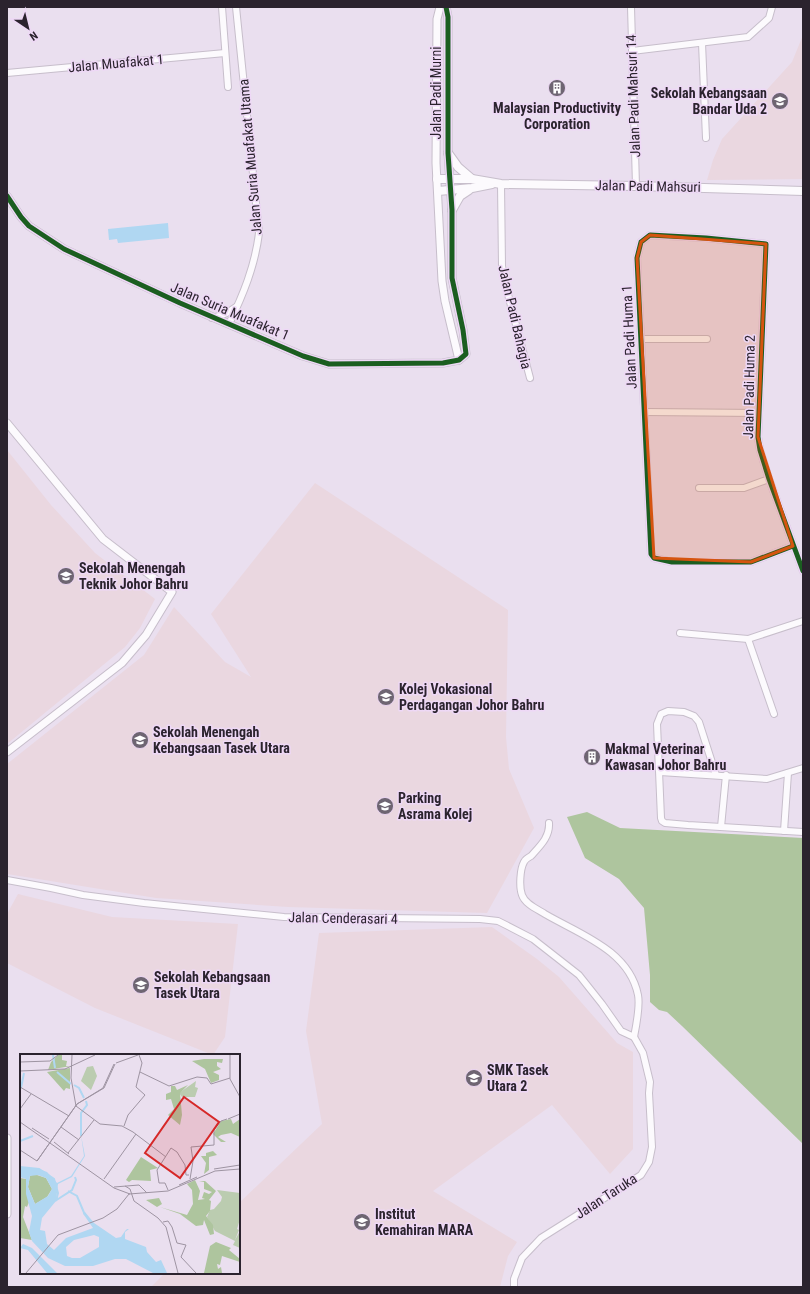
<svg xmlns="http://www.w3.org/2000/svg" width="810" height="1294" viewBox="0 0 810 1294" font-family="'Roboto Condensed',sans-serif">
  <rect width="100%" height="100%" fill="#eadfef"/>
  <!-- education -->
  <g fill="#ead7e0">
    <path d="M803 35V179L707 180 713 160 722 139 792 62Z"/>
    <path d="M7 450 51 505 95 553 155 599 140 628 125 647 7 744Z"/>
    <path d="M315 483 508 610 506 737 509 769 534 828 487 913 288 907 156 898 7 874V764L144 655 174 607 225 662 251 677 211 614Z"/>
    <path d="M18 894 112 917 238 924 225 1037 213 1055 95 1008 7 963V914Z"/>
    <path d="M492 927 537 959 559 977 617 1043 633 1052V1149L610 1174 552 1105 433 1191 517 1242 508 1256 500 1287H151L165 1273H239V1203L322 1124 306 1031 319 933Z"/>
  </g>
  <!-- forest -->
  <path fill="#aec59e" d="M587 812 620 828 803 838V1144L682 1026 667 1012 659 1010 650 1002V975L644 908 619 879 585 858 567 817Z"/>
  <!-- water -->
  <path fill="#b0d7f2" d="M168 223 169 238 118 243 117 239 109 240 108 229Z"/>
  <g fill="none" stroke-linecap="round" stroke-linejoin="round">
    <!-- minor casing -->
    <g stroke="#c7becb" stroke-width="8">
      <g id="minor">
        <path d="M222 7 228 87"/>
        <path d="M631 7 636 186"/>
        <path d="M702 43 706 138"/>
        <path d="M632 51 748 37 769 18 772 7"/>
        <path d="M7 73 225 53"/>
        <path d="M501 184 502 266 505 283 530 378"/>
        <path d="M212 318C222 316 228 313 236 307"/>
        <path d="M229 324C243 295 255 266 259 233L236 7"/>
        <path d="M642 339H707"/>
        <path d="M645 412 759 413"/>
        <path d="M699 488H744L769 479"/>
        <path d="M793 546 751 562H672L654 558 651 554 637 258 641 242 650 235 706 238 766 244 758 437 760 450 769 479 803 571"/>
        <path d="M680 633 748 639 803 621"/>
        <path d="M748 639 774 714"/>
        <path d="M660 772 767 779 803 768"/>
        <path d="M716 775 699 722 694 716 684 712 668 711 661 714 657 724 661 818 662 821 665 823 688 825 803 832"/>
        <path d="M549 823C550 837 540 846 531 856 529 857 525 860 524 862 520 869 519 887 522 895 525 904 537 909 545 914 579 934 629 950 638 995 640 1005 636 1027 634 1037"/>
        <path d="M721 827 726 775"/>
        <path d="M784 831 788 773"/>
        <path d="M7 880 51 888 83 895 144 903 284 917 480 919 498 921 506 925 533 939 579 975 602 1004 621 1031 634 1037"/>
        <path d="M514 1287V1279L522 1258 541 1238 641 1175 649 1162 652 1147 649 1093 650 1082 643 1053 634 1037"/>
      </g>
    </g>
    <!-- tertiary casing -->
    <g stroke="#c7becb" stroke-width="9">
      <g id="tertiary">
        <path d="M440 7 437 19 436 163 442 281 445 301 459 360"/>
        <path d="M7 196 21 217 29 226 64 249 180 303 303 356 329 364 443 363 459 360 466 354 463 330 452 278V210L448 153V17L446 7"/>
        <path d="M7 423 103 539 172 592 146 635 122 663 7 752"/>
        <path d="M7 1138V1214"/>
      </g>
    </g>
    <!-- secondary casing -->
    <g stroke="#c7becb" stroke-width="10">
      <g id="secondary">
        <path d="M448 153 458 167 472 179"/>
        <path d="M437 179H472L501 184 636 186 803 191"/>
        <path d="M438 191 472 188 492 184"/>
        <path d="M452 210 460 196 469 190"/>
      </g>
    </g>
    <!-- minor -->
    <use href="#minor" stroke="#fcfafd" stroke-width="6"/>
    <!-- tertiary -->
    <use href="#tertiary" stroke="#fcfafd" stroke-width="7"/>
    <!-- secondary -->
    <use href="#secondary" stroke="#fcfafd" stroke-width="8"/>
    <!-- cycleway casing -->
    <g stroke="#eed8f6" stroke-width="8">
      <g id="cycleway">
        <path d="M7 196 21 217 29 226 64 249 180 303 303 356 329 364 443 363 459 360 466 354 463 330 452 278V210L448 153V17L446 7"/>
        <path d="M793 546 751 562H672L654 558 651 554 637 258 641 242 650 235 706 238 766 244 758 437 760 450 769 479 803 571"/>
      </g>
    </g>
    <!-- cycleway -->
    <use href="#cycleway" stroke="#1b5e20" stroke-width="5"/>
  </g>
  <!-- marked area -->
  <path fill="#d5540f" fill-opacity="0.2" stroke="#d5540f" stroke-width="3" stroke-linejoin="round" d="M650 235 766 244 758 437 793 546 751 562 654 558 637 258 641 242Z"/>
  <!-- icons -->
  <defs>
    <g id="building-disc" transform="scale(0.9)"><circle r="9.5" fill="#6e6572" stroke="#eed8f6"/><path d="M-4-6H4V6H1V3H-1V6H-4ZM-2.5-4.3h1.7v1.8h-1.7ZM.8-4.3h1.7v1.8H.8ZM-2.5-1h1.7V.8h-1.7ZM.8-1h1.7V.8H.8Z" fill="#fff"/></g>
    <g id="school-disc" transform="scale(0.9)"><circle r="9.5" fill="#6e6572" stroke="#eed8f6"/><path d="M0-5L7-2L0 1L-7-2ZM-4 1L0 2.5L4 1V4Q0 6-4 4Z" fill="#fff"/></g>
    <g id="university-disc" transform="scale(0.9)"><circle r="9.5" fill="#6e6572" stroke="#eed8f6"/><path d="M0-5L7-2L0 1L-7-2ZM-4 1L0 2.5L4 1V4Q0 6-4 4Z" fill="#fff"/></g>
  </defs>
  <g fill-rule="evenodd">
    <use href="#building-disc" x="557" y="88"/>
    <use href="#school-disc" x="780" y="101"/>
    <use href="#university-disc" x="66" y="576"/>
    <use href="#university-disc" x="386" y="697"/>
    <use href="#school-disc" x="140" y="740"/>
    <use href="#building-disc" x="592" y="757"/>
    <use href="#school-disc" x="385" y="806"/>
    <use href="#school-disc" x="141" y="985"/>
    <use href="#school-disc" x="474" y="1078"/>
    <use href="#university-disc" x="362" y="1222"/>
  </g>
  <g text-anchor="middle" stroke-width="3" stroke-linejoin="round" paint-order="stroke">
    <!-- street labels -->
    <g font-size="14" fill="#2b232e" stroke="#eed8f6">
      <text transform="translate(116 63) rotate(-5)" y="5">Jalan Muafakat 1</text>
      <text transform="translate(436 93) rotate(-90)" y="5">Jalan Padi Murni</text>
      <text transform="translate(633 96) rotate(-92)" y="5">Jalan Padi Mahsuri 14</text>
      <text transform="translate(250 157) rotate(-95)" y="5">Jalan Suria Muafakat Utama</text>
      <text transform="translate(648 186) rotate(1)" y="5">Jalan Padi Mahsuri</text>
      <text transform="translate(230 311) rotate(23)" y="5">Jalan Suria Muafakat 1</text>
      <text transform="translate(515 317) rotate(77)" y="5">Jalan Padi Bahagia</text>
      <text transform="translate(629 337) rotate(-93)" y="5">Jalan Padi Huma 1</text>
      <text transform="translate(749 387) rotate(-89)" y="5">Jalan Padi Huma 2</text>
      <text transform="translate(343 918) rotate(1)" y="5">Jalan Cenderasari 4</text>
      <text transform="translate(606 1196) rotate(-33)" y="5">Jalan Taruka</text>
    </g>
    <!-- poi labels -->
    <g font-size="14" font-weight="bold" fill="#2b232e" stroke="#eed8f6" text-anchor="start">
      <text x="767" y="98" text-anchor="end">Sekolah Kebangsaan<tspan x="767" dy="16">Bandar Uda 2</tspan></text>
      <text x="557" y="113" text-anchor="middle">Malaysian Productivity<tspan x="557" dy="16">Corporation</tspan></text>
      <text x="79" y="573">Sekolah Menengah<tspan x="79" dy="16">Teknik Johor Bahru</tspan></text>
      <text x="399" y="694">Kolej Vokasional<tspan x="399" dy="16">Perdagangan Johor Bahru</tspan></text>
      <text x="153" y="737">Sekolah Menengah<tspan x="153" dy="16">Kebangsaan Tasek Utara</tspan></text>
      <text x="605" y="754">Makmal Veterinar<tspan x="605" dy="16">Kawasan Johor Bahru</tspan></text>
      <text x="398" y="803">Parking<tspan x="398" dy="16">Asrama Kolej</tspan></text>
      <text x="154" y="982">Sekolah Kebangsaan<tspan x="154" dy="16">Tasek Utara</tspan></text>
      <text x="487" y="1075">SMK Tasek<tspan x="487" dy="16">Utara 2</tspan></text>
      <text x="375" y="1219">Institut<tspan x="375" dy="16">Kemahiran MARA</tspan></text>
    </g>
  </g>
  <!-- overview -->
  <g transform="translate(20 1054)">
    <rect width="220" height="220" fill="#eadfef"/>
    <path d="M73 12 77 22 71 36 61 27 67 13ZM176 27 175 33 178 34 175 43H162L159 39ZM197 136 220 139V165L217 175 219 176 215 186 220 177V194L213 191 215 187 195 177 187 163 190 156 194 155 201 147 202 143Z" fill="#bbccb0"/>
    <path d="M38 1H42V6L47 7 46 12H51L28 16 31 8ZM184 5H203L202 9 197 8V12L201 15 193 18 199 21V26L191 29 185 15 172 7ZM50 14V35L46 34 44 37 27 18ZM168 31 160 39 162 61 160 71 148 61 154 55 151 45 146 46V40L151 38V32H155L157 36ZM211 65 213 70 220 65V83L211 79 201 81 198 83 206 88H201L193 80 201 67ZM193 97 197 101 189 103V116L184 120 186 109 181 102H186V99ZM121 103 138 114 130 116 131 127 112 126 109 128 106 126ZM14 120 26 124 32 135 27 143 15 150 8 133 10 122ZM0 124 6 125 9 148 7 153 5 152 3 163 12 186 0 184ZM175 126 180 137 178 146 185 145 182 144 184 138 189 140 192 138 184 135V128L179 127H185L196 137 189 146 191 147 190 157 186 162 193 171 194 180 190 181 184 166 183 171 176 172 160 160 140 153 167 161 173 150 172 136 167 130ZM139 144 142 150 137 153 126 146ZM196 188 211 194 209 196 220 205V208L202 202 200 211 197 210 198 215 201 213 202 219H184L190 192Z" fill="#aec59e"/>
    <path d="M61 81 65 102 52 123 38 130 36 147 22 164 20 176 25 177 27 190 34 196 46 184 73 174 64 161 63 159 65 158 74 169 96 184 101 183 105 177 107 175H109L105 178V185L126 193 127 198 136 208 141 206 147 219H133L106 205H95L73 212H45L28 204 12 187 9 178 12 162 6 140V125L0 123V113L19 115 27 118 37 129 51 122 64 102ZM18 121 26 124 32 135 28 142 15 150 8 133 10 122ZM74 181 79 183V193L60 204H52L47 202 46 193 54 186ZM3 190 12 194 37 219H27L8 196 0 194Z" fill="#b0d7f2" fill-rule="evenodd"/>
    <path fill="none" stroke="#b0d7f2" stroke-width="2" d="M33 1 35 14M37 18 51 30M54 31 59 34 64 44M1 34 4 19M61 82V59L67 51 66 47M0 87 13 82M0 113 19 115 34 125 38 139 36 147M48 137 57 142 65 161M35 147 52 136 56 126 55 123"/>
    <path fill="none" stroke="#9e94a2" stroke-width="1" d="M52 1 51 24 56 52M210 1V25L220 43M0 8 30 7 38 1M96 9 118 1M94 10 83 34 57 50 17 107 57 50 84 34 95 10M0 17 45 15 75 1M120 18 149 32 177 23 187 24 191 30 210 24M0 33 49 62M56 52 80 70 102 72 113 78 146 103M0 55 11 40M208 65 220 60M0 68 94 134 110 140M104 72 108 61 125 41 116 33 122 9 119 1M41 73 59 86M12 74 29 85M34 88 49 100M151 94 157 98 165 111 166 121H169M0 96 17 107M48 99 74 66M194 115 220 111M84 125 116 80M170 125 173 107 171 93 194 91V76L201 67 207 65M159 131 177 123M105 132 110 135 114 147 138 164 146 173 158 219M94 133 119 131 127 139M148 136 145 129H139L137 116 151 94M143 168 148 167 152 173 157 189 166 191 161 203 176 219M6 219 38 181 83 164 97 155 109 140 148 137 195 117 220 115"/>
    <path fill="#d62828" fill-opacity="0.15" stroke="#d62828" stroke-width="2" d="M164 43 199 68 160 124 125 99Z"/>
    <rect width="220" height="220" fill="none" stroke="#2b232e" stroke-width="2"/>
  </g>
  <!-- border -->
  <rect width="810" height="1294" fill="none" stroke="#2b232e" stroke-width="16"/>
  <!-- north arrow -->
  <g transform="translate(28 28) rotate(145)" stroke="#eed8f6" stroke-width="3" paint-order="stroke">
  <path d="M0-3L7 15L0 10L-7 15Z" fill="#2b232e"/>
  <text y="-6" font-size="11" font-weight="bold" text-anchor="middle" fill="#2b232e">N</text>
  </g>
</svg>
